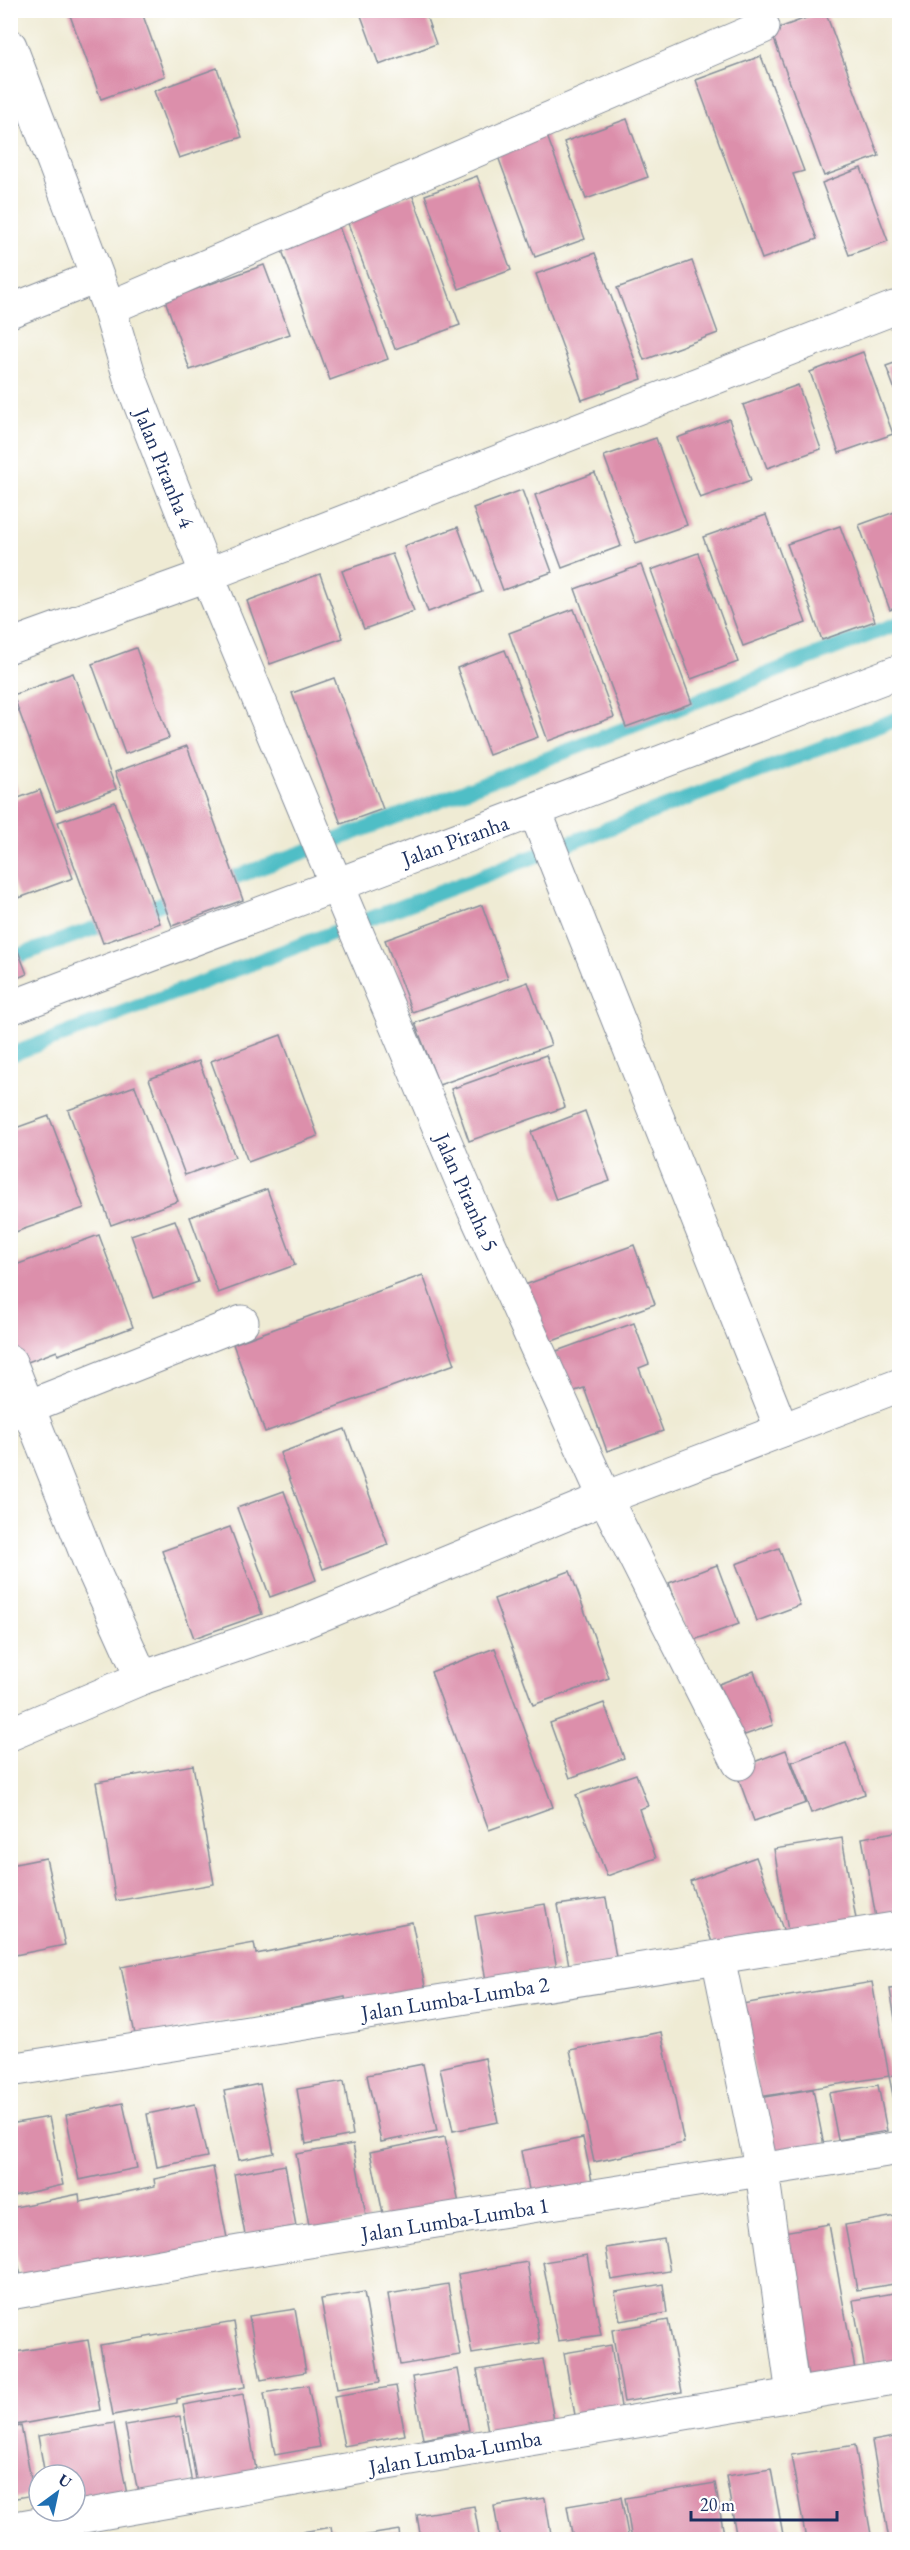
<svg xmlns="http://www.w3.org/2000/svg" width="910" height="2550" viewBox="0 0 910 2550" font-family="'EB Garamond',serif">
  <rect width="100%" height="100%" fill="#fff"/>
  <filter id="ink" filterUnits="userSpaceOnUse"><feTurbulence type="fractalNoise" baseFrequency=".0167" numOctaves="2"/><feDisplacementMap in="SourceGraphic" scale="12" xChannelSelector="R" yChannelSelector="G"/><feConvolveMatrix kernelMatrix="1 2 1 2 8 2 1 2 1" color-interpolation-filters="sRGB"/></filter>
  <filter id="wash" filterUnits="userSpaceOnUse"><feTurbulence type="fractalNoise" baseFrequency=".008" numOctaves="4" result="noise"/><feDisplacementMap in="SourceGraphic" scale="24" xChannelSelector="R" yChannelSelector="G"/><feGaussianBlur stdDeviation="1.35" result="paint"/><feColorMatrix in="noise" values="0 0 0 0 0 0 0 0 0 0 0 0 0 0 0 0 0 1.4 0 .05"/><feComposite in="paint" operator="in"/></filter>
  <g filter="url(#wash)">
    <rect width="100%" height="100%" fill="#efebd4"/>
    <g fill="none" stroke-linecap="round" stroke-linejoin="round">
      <!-- stream -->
      <g stroke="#50bec6" stroke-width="15">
        <path d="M216 884 320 846 900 623"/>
        <path d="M10 959 183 896"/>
        <path d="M10 1055 900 718"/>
      </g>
    </g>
    <g id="blocks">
      <!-- building -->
      <g fill="#dc8fab">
        <path d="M68 10H141L165 76 101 99Z"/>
        <path d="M359 10H424L436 44 379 65Z"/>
        <path d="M825 11 879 156 824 176 771 31Z"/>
        <path d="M761 56 804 171 793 174 817 239 762 259 696 80Z"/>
        <path d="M217 68 242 137 179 158 154 91Z"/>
        <path d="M627 119 648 177 586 199 564 142Z"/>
        <path d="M546 133 585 239 535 257 496 151Z"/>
        <path d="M861 168 888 241 849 255 822 183Z"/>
        <path d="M477 176 511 270 459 289 425 195Z"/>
        <path d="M412 194 460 325 395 349 346 218Z"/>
        <path d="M338 224 388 359 330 380 280 245Z"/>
        <path d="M595 253 642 379 582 400 536 274Z"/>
        <path d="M692 261 718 333 644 360 617 288Z"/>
        <path d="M264 265 290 334 190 370 165 300Z"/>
        <path d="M863 352 893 434 839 453 810 372Z"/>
        <path d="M900 361V401H899L886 366Z"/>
        <path d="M798 385 821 449 767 468 743 405Z"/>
        <path d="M729 419 751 480 700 498 677 438Z"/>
        <path d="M656 438 687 525 636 543 604 456Z"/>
        <path d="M595 473 621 546 562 568 535 495Z"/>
        <path d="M522 490 552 572 503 590 473 508Z"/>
        <path d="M900 510V606L890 610 859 525Z"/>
        <path d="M766 515 806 623 743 646 703 537Z"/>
        <path d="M840 526 875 621 822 640 787 544Z"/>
        <path d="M458 527 482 592 428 612 404 546Z"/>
        <path d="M698 553 738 662 691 679 651 570Z"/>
        <path d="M392 554 414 611 364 629 342 571Z"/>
        <path d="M641 565 692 703 626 727 575 589Z"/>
        <path d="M320 574 343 638 270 664 247 601Z"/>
        <path d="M574 609 614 717 548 741 509 633Z"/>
        <path d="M136 648 169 738 125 754 92 664Z"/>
        <path d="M505 650 538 737 489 755 457 668Z"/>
        <path d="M73 673 116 789 56 811 13 695Z"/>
        <path d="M334 678 383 809 341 824 292 693Z"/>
        <path d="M187 746 243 900 172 926 115 772Z"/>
        <path d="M10 770 18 791 10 794Z"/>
        <path d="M40 790 73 878 19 898 10 875V801Z"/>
        <path d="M115 802 160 923 103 943 58 822Z"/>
        <path d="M482 905 508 978 412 1012 385 940Z"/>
        <path d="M10 930 27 974 10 981Z"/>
        <path d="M528 982 551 1045 439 1085 415 1023Z"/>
        <path d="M281 1035 318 1136 248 1162 211 1061Z"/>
        <path d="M546 1055 565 1107 469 1141 451 1089Z"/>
        <path d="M199 1061 235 1157 185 1175 149 1079Z"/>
        <path d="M135 1086 178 1201 111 1225 68 1110Z"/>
        <path d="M585 1111 610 1181 556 1200 531 1132Z"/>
        <path d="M49 1116 84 1208 10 1234V1130Z"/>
        <path d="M267 1189 295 1265 218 1293 190 1217Z"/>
        <path d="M175 1220 198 1282 153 1298 131 1235Z"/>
        <path d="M99 1235 133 1327 58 1355 57 1351 17 1366 10 1347V1267Z"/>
        <path d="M634 1245 655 1304 544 1344 522 1286Z"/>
        <path d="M423 1275 455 1364 265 1432 233 1344Z"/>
        <path d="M634 1323 649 1364 639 1368 663 1431 607 1451 584 1388 569 1393 554 1352Z"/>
        <path d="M345 1429 388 1545 323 1569 280 1453Z"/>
        <path d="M284 1491 316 1580 270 1597 237 1508Z"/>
        <path d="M230 1527 262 1614 194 1638 162 1551Z"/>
        <path d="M779 1548 800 1605 757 1621 736 1564Z"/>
        <path d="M717 1565 739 1624 691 1641 669 1583Z"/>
        <path d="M570 1571 609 1678 533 1705 494 1599Z"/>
        <path d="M495 1648 553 1807 489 1830 431 1672Z"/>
        <path d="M754 1671 773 1725 739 1737 719 1684Z"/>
        <path d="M604 1703 624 1758 570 1778 550 1723Z"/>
        <path d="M846 1742 865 1794 811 1813 792 1762Z"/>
        <path d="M786 1750 806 1803 754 1821 735 1769Z"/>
        <path d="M193 1765 214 1884 116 1901 96 1782Z"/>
        <path d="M636 1774 648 1806 639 1809 656 1858 607 1876 576 1795Z"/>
        <path d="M900 1831V1925L878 1929 862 1838Z"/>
        <path d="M842 1838 856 1919 788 1931 774 1849Z"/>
        <path d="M756 1857 784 1932 717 1956 690 1881Z"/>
        <path d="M46 1858 65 1945 10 1956V1865Z"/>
        <path d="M606 1898 617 1963 570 1971 558 1905Z"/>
        <path d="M545 1904 557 1969 486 1981 475 1916Z"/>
        <path d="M412 1922 426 1991 347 2007 345 1997 136 2039 121 1967 254 1943 256 1954Z"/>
        <path d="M872 1982 889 2076 900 2074V2128L889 2076 759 2097 742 2004Z"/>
        <path d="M900 1988V2037H898L890 1989Z"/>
        <path d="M661 2032 684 2143 594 2162 570 2050Z"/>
        <path d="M485 2058 498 2122 453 2131 440 2068Z"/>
        <path d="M423 2064 437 2131 381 2142 367 2075Z"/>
        <path d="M344 2081 353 2135 306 2144 297 2089Z"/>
        <path d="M260 2084 274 2153 239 2160 224 2091Z"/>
        <path d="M878 2085 887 2131 838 2140 829 2093Z"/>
        <path d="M813 2089 824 2146 769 2156 759 2098Z"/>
        <path d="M123 2103 137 2168 79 2180 66 2115Z"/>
        <path d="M195 2104 207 2157 157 2167 147 2114Z"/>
        <path d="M49 2117 63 2185 13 2196 10 2183V2124Z"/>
        <path d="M445 2137 461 2213 386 2228 370 2152Z"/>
        <path d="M583 2138 593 2186 531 2199 521 2151Z"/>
        <path d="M353 2144 367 2221 310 2231 296 2154Z"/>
        <path d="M285 2165 296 2226 245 2235 234 2174Z"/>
        <path d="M213 2167 228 2243 23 2285 10 2227V2208L79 2194 80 2202 155 2186 154 2179Z"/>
        <path d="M895 2216 900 2245V2283L857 2290 845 2225Z"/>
        <path d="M829 2224 856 2375 809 2383 783 2232Z"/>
        <path d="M664 2239 670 2271 611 2280 606 2248Z"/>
        <path d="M587 2255 601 2335 558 2341 543 2262Z"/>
        <path d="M527 2262 540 2343 472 2354 458 2274Z"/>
        <path d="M448 2284 460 2355 400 2365 388 2294Z"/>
        <path d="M663 2284 667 2313 620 2321 615 2292Z"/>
        <path d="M364 2292 380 2382 337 2389 321 2299Z"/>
        <path d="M900 2292V2365L865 2371 853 2300Z"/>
        <path d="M295 2309 306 2372 261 2380 249 2316Z"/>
        <path d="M668 2320 682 2392 624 2402 612 2330Z"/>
        <path d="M234 2322 245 2387 177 2399V2403L113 2415 100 2345Z"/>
        <path d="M88 2340 100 2410 10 2426V2353Z"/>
        <path d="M611 2345 622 2413 576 2421 564 2353Z"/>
        <path d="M543 2359 555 2426 489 2437 477 2370Z"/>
        <path d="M458 2369 469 2430 423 2439 412 2377Z"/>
        <path d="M308 2385 320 2447 275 2455 264 2393Z"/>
        <path d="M396 2386 405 2435 344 2446 334 2396Z"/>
        <path d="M243 2394 257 2475 197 2485 183 2405Z"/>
        <path d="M180 2416 192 2484 138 2493 125 2425Z"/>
        <path d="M114 2423 127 2495 75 2504V2475H45L38 2436Z"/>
        <path d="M21 2426 34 2495 10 2499V2428Z"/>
        <path d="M900 2436V2540H889L872 2441Z"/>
        <path d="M855 2445 872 2540H806L791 2455Z"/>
        <path d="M771 2469 784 2540H737L726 2476Z"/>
        <path d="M715 2483 725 2540H632L625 2498Z"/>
        <path d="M621 2497 629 2540H573L567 2506Z"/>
        <path d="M545 2498 552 2540H500L494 2506Z"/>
        <path d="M474 2506 480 2540H421L417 2515Z"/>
        <path d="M331 2527 333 2540H273V2537Z"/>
        <path d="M399 2530 400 2540H350V2538Z"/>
      </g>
    </g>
  </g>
  <g filter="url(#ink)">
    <use href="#blocks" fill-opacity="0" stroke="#858d99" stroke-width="1.5"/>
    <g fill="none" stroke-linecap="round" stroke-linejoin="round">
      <!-- minor casing -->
      <g stroke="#858d99" stroke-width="35">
        <g id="minor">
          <path d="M10 46 109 308 130 378 207 575 320 846 474 1210 605 1498 739 1763"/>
          <path d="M109 308 763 27"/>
          <path d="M10 311 96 277"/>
          <path d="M10 646 207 575 894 308"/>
          <path d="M535 811 782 1430"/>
          <path d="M10 1008C307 895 604 786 900 671"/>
          <path d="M10 1362 90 1563 142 1678 303 1622 605 1498 900 1385"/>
          <path d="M10 1414 242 1322"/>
          <path d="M10 1734 142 1678"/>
          <path d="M718 1957 762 2171 793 2395"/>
          <path d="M10 2070 900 1928"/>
          <path d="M10 2293 239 2252 900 2148"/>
          <path d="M10 2529 363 2467 900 2377"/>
        </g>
      </g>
      <!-- minor -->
      <use href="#minor" stroke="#fff" stroke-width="33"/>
    </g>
  </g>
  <g text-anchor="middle" stroke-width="5" stroke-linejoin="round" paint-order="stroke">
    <!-- street labels -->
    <g font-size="22" fill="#1b2f5e" stroke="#fff">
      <text transform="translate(165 468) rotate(68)" y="8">Jalan Piranha 4</text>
      <text transform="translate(455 840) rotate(-20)" y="8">Jalan Piranha</text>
      <text transform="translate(467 1192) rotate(66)" y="8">Jalan Piranha 5</text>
      <text transform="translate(455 1998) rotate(-9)" y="8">Jalan Lumba-Lumba 2</text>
      <text transform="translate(455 2219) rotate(-9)" y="8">Jalan Lumba-Lumba 1</text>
      <text transform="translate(455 2452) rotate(-10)" y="8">Jalan Lumba-Lumba</text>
    </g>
  </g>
  <!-- margin -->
  <rect width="910" height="2550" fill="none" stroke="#fff" stroke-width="36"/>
  <!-- north arrow -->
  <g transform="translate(57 2493) rotate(33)"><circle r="28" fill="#ffffff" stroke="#a4acbf" stroke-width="1.5"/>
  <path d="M0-4.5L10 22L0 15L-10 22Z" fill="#1f6fb2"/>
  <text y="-9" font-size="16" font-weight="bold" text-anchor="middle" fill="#1b2f5e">U</text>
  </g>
  <!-- scale -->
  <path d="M691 2511v9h146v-9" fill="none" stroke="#1b2f5e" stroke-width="3"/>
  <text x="700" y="2511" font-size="18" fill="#1b2f5e" stroke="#ffffff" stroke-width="4.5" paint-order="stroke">20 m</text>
</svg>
